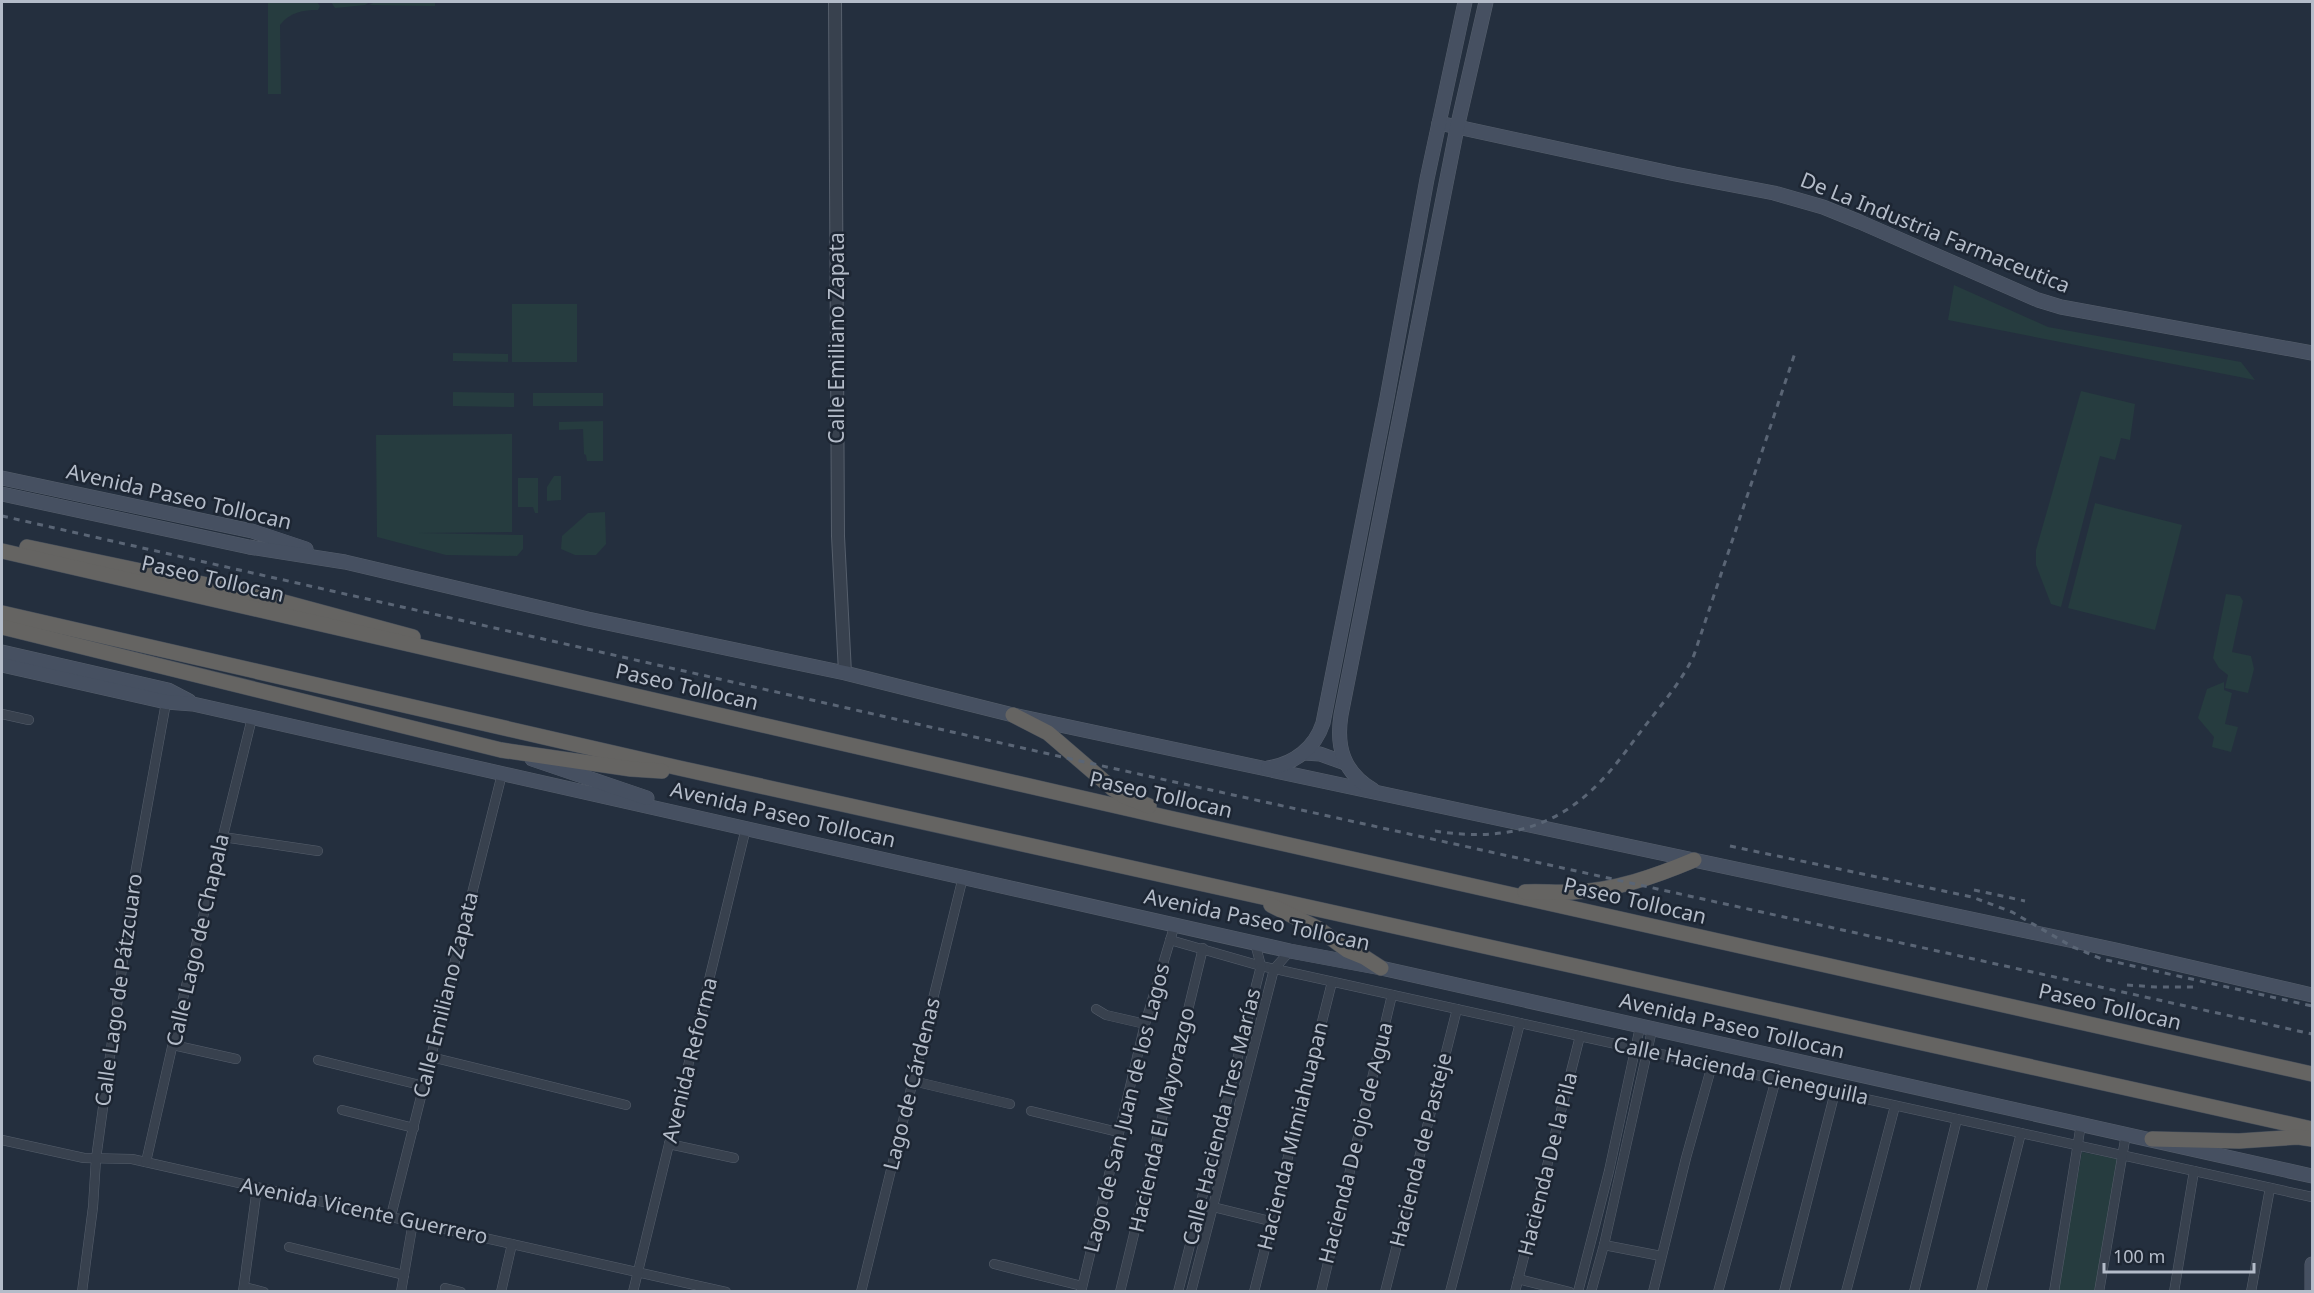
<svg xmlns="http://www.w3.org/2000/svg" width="2314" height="1293" viewBox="0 0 2314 1293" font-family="'Noto Sans',sans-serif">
  <rect width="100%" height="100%" fill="#242f3e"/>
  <!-- green -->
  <g fill="#263c3f">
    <path d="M268 2H317L320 6 318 10C303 10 290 12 280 25L281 94H268Z"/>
    <path d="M331 2H370L365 5 335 8Z"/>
    <path d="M375 2H435V6L369 5Z"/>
    <path d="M1954 285 2048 327 2241 362 2255 380 1948 320Z"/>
    <rect x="512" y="304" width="65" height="58"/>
    <path d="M453 353 508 354V362L453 361Z"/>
    <path d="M2081 391 2135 404 2130 440 2121 438 2115 460 2100 456 2061 607 2051 604 2036 565V550Z"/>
    <path d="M453 392 514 393V407L453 406Z"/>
    <rect x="533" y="393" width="70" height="13"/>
    <path d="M603 421V461H587L586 455 584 454 583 429 559 430V422Z"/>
    <path d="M512 434V532L419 533 523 535V549L517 556 446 555 377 537 376 435Z"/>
    <path d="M554 476H561V500L547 501V487Z"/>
    <path d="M518 478H538V513H535L533 507H518Z"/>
    <path d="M2095 503 2182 525 2155 630 2068 608Z"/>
    <path d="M605 512 606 544 596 555H575L561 549 562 536 588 513Z"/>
    <path d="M2226 594 2240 596 2243 601 2232 652 2251 656 2254 669 2248 693 2225 688 2228 675 2219 668 2213 658Z"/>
    <path d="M2224 682V690L2232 693 2225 724 2238 727 2231 752 2212 747 2214 737 2198 718 2207 689Z"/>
    <path d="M2082 1152 2118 1159 2095 1291 2057 1292Z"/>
  </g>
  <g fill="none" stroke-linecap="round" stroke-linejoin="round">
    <!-- minor casing -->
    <g stroke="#565f6c" stroke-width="10">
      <g id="minor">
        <path d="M2 714 29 720"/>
        <path d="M223 837 318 851"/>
        <path d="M1170 940 1261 966 2312 1197"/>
        <path d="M1096 1009 1106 1015 1145 1024"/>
        <path d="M173 1045 236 1059"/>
        <path d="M431 1057 626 1105"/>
        <path d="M318 1060 424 1086"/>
        <path d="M913 1081 1010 1104"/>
        <path d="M342 1110 414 1128"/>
        <path d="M1031 1111 1118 1132"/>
        <path d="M2 1140 84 1158 132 1159 726 1292"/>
        <path d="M669 1144 734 1158"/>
        <path d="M146 1162 185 990 252 718"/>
        <path d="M1213 1207 1270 1221"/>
        <path d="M391 1216 502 774"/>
        <path d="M1604 1245 1661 1256"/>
        <path d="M289 1247 404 1275"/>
        <path d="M994 1264 1082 1286"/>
        <path d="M1518 1279 1570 1292"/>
        <path d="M244 1287 264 1292"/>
        <path d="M445 1288 461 1292"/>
        <path d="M82 1292 93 1207 96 1159 134 880 167 697"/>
        <path d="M243 1292 257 1188"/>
        <path d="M401 1292 413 1222"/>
        <path d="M501 1292 512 1244"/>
        <path d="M633 1292 746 828"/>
        <path d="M861 1292 963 877"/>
        <path d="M1081 1292 1145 1024 1175 924"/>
        <path d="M1120 1292 1203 948"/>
        <path d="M1178 1292 1261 966 1255 943"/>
        <path d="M1191 1292 1274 969 1290 951"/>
        <path d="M1254 1292 1332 982"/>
        <path d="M1321 1292 1392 995"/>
        <path d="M1385 1292 1457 1009"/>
        <path d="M1450 1292 1520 1023"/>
        <path d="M1515 1292 1580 1036"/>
        <path d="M1578 1292 1609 1171 1640 1027"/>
        <path d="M1591 1292 1604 1245 1652 1030"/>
        <path d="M1653 1292 1686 1158 1712 1065"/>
        <path d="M1718 1292 1776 1079"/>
        <path d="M1784 1292 1835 1092"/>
        <path d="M1846 1292 1895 1106"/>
        <path d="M1914 1292 1957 1119"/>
        <path d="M1981 1292 2021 1133"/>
        <path d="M2054 1292 2081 1124"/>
        <path d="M2099 1292 2126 1134"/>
        <path d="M2174 1292 2194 1171"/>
        <path d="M2251 1292 2270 1188"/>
      </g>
    </g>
    <!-- tertiary casing -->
    <g stroke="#565f6c" stroke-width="14">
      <path id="tertiary" d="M835 2 838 536 845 673"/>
    </g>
    <!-- secondary casing -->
    <g stroke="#565f6c" stroke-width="15">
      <g id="secondary">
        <path d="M1439 123 1675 174 1774 193 1823 207 1860 222 2038 300 2061 307 2312 353"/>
        <path d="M2 478 252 531 306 549"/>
        <path d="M2 494 249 547 345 562 588 619 845 673 1013 715 2116 950 2312 995"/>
        <path d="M2 652 168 690 189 701"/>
        <path d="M2 665 166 702 193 704 1290 951 1381 968 2312 1176"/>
        <path d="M1304 753 1320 754 1345 763"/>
        <path d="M532 759 647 798"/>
        <path d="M1268 768C1294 764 1315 748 1323 723L1387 398 1427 179 1465 2"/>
        <path d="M1373 790C1343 772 1336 747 1341 715L1457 128 1486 2"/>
        <path d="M2312 1292V1264"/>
      </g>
    </g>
    <!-- trunk casing -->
    <g stroke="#434c59" stroke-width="16">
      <g id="trunk">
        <path d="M27 547 265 597 413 637"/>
        <path d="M2 551 1169 818 2312 1074"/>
        <path d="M2 613 679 768 2312 1129"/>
        <path d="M2 627 501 750 631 769 662 771"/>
        <path d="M1013 715 1048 733 1113 789 1124 796 1149 806"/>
        <path d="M1525 892C1541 891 1556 893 1572 892 1614 891 1656 876 1694 860"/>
        <path d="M1271 905 1319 929 1347 950 1364 957 1381 968"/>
        <path d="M2152 1139 2239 1141 2298 1137 2312 1139"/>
      </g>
    </g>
    <!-- minor -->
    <use href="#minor" stroke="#38414e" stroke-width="9"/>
    <!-- tertiary -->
    <use href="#tertiary" stroke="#38414e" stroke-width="12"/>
    <!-- secondary -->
    <use href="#secondary" stroke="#465061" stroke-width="14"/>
    <!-- trunk -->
    <use href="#trunk" stroke="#656462" stroke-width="15"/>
    <!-- rail -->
    <g stroke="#5a6575" stroke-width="3" stroke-dasharray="6 6" stroke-linecap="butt">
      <path d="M2 516 1080 761 2312 1034"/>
      <path d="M1435 831C1498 841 1553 831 1599 783 1615 767 1628 748 1642 730 1660 706 1681 683 1694 655L1795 353"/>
      <path d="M1730 846 1972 897 2012 912 2073 947 2102 959 2312 1006"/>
      <path d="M1974 890 2025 901"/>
      <path d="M2127 985 2156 987H2199"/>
    </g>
  </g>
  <g text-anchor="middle" stroke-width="5" stroke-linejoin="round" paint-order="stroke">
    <!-- street labels -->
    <g font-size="21" fill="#b4bcc9" stroke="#1d2633">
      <text transform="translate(1935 233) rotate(22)" y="7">De La Industria Farmaceutica</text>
      <text transform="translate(837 338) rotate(-90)" y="7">Calle Emiliano Zapata</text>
      <text transform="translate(179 497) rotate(13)" y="7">Avenida Paseo Tollocan</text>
      <text transform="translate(213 579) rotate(13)" y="7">Paseo Tollocan</text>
      <text transform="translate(687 687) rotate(13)" y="7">Paseo Tollocan</text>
      <text transform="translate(1161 795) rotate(13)" y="7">Paseo Tollocan</text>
      <text transform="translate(783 815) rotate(13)" y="7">Avenida Paseo Tollocan</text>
      <text transform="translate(1635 901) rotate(13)" y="7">Paseo Tollocan</text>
      <text transform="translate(1257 920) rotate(12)" y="7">Avenida Paseo Tollocan</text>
      <text transform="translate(198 940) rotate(-77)" y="7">Calle Lago de Chapala</text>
      <text transform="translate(119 990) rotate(-82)" y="7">Calle Lago de Pátzcuaro</text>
      <text transform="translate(446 995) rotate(-76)" y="7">Calle Emiliano Zapata</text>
      <text transform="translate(2110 1007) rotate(13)" y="7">Paseo Tollocan</text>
      <text transform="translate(1732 1026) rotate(13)" y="7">Avenida Paseo Tollocan</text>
      <text transform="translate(690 1060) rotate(-76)" y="7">Avenida Reforma</text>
      <text transform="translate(1741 1071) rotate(12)" y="7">Calle Hacienda Cieneguilla</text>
      <text transform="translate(912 1084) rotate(-76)" y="7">Lago de Cárdenas</text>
      <text transform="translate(1127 1108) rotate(-76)" y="7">Lago de San Juan de los Lagos</text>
      <text transform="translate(1222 1117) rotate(-76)" y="7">Calle Hacienda Tres Marías</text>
      <text transform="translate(1162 1120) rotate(-77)" y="7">Hacienda El Mayorazgo</text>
      <text transform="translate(1293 1136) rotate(-76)" y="7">Hacienda Mimiahuapan</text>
      <text transform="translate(1356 1143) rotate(-76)" y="7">Hacienda De ojo de Agua</text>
      <text transform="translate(1421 1150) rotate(-76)" y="7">Hacienda de Pasteje</text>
      <text transform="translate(1548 1164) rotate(-76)" y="7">Hacienda De la Pila</text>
      <text transform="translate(364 1211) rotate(12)" y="7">Avenida Vicente Guerrero</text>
    </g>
  </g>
  <!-- border -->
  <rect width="2314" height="1293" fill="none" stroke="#b4bcc9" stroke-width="6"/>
  <!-- scale -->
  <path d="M2104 1263v9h150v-9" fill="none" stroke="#b4bcc9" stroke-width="3"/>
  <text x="2113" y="1263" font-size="18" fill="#b4bcc9" stroke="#1d2633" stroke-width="4.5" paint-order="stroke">100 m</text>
</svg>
